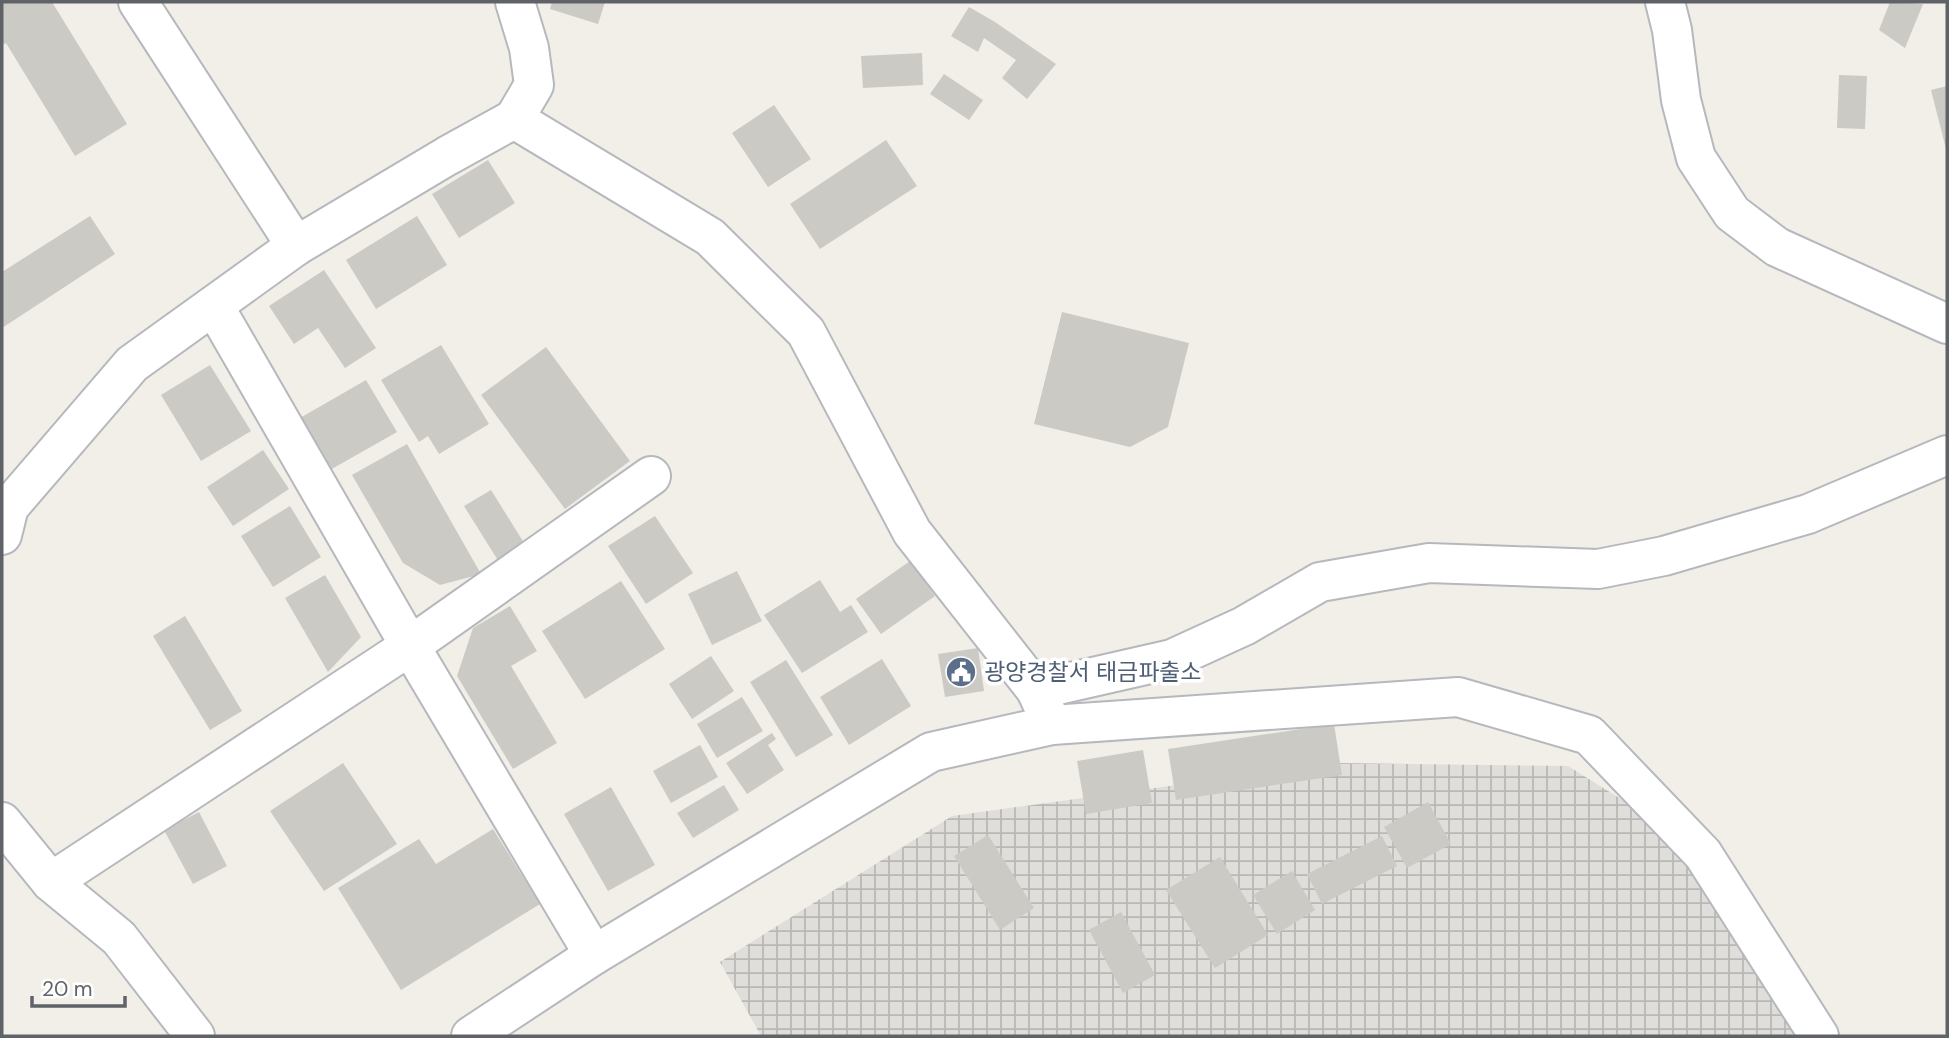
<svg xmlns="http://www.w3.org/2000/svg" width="1949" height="1038" viewBox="0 0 1949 1038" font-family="'DM Sans','Noto Sans KR',sans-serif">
  <defs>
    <pattern id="industrial-grid" width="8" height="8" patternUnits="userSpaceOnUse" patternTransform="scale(1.75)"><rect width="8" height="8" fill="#e0deda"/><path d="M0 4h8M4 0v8" fill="none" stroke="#b9b8b5"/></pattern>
  </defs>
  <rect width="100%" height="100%" fill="#f1efe8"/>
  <!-- industrial -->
  <path fill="url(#industrial-grid)" d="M1335 763 1568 766 1648 816 1729 893 1818 1036H761L720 962 952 816Z"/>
  <!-- building -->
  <g fill="#cccac5">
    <path d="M2 2H52L127 124 75 156 6 43 2 45Z"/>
    <path d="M552 2H605L598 24 550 9Z"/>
    <path d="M1890 2 1923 4 1905 48 1879 30Z"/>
    <path d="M969 7 995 22 1056 64 1027 99 1002 78 1016 60 984 38 978 52 951 36Z"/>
    <path d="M922 53 923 85 863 88 861 56Z"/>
    <path d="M944 74 983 100 969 120 930 94Z"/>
    <path d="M1839 75 1867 76 1865 129 1837 128Z"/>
    <path d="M1947 86V149H1946L1931 90Z"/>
    <path d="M774 105 811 159 768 187 732 133Z"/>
    <path d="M886 140 917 186 820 249 790 204Z"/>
    <path d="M488 160 515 203 459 238 432 194Z"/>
    <path d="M90 216 115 254 2 328V272Z"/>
    <path d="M417 216 447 265 376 309 346 260Z"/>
    <path d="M324 270 376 348 345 368 318 328 294 344 269 306Z"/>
    <path d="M1062 312 1189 343 1168 427 1130 447 1034 424Z"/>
    <path d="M441 345 489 424 439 454 428 436 419 442 381 380Z"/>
    <path d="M546 347 630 461 565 509 481 395Z"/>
    <path d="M210 365 251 431 201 461 161 395Z"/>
    <path d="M366 380 397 432 330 470 300 418Z"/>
    <path d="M407 444 481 574 440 585 403 563 352 475Z"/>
    <path d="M263 450 289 489 233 526 207 487Z"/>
    <path d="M491 490 526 546 499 562 464 506Z"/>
    <path d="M290 506 321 557 273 587 241 536Z"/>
    <path d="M655 516 693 573 646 604 608 546Z"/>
    <path d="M910 561 935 596 881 634 856 599Z"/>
    <path d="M737 571 762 621 712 645 688 594Z"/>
    <path d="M325 575 361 637 328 672 285 598Z"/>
    <path d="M820 580 840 612 851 605 868 632 802 673 764 615Z"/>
    <path d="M621 581 665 649 585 699 542 631Z"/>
    <path d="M510 606 537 651 511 666 557 743 513 769 457 676 473 628Z"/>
    <path d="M185 616 242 711 210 730 153 636Z"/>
    <path d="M978 648 984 691 945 697 938 654Z"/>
    <path d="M711 656 734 691 692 719 669 684Z"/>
    <path d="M882 659 911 706 849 745 820 697Z"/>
    <path d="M786 660 833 735 796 757 750 682Z"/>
    <path d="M742 697 763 731 717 758 697 724Z"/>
    <path d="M1334 724 1342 775 1176 800 1168 749Z"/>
    <path d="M772 733 776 739 768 745 784 770 747 794 726 763Z"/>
    <path d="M700 745 718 777 671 803 653 771Z"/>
    <path d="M1143 750 1152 803 1086 814 1077 761Z"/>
    <path d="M343 763 397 844 324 891 270 811Z"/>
    <path d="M724 785 739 810 693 838 677 813Z"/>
    <path d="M611 787 655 865 608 891 564 814Z"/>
    <path d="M1428 802 1451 844 1407 868 1384 827Z"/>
    <path d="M199 812 227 866 193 884 164 830Z"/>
    <path d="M493 829 540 904 401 990 338 888 419 839 436 864Z"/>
    <path d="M988 835 1034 908 1000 930 954 856Z"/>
    <path d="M1382 836 1397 866 1322 904 1307 874Z"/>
    <path d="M1220 857 1268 935 1215 968 1166 890Z"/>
    <path d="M1292 871 1315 910 1277 934 1253 895Z"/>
    <path d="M1121 912 1155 975 1123 993 1089 930Z"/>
  </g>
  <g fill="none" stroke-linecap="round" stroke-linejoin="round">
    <!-- minor casing -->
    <g stroke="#b5b8bc" stroke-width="42">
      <g id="minor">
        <path d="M138 2 296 246"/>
        <path d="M1665 2 1672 30 1681 100 1696 158 1732 213 1777 247 1947 324"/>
        <path d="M514 119 534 85 529 48 515 2"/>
        <path d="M214 306 410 646 594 955"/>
        <path d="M2 535 9 507 132 364 296 246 447 156 514 119 710 237 806 332 912 532 1036 690 1052 725"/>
        <path d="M1036 690 1172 659 1244 626 1320 582 1429 563 1598 569 1664 556 1808 514 1947 455"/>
        <path d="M2 822 51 882 119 938 195 1036"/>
        <path d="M51 882 410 646 651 476"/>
        <path d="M471 1036 594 955 931 752 1052 725 1458 697 1589 735 1703 854 1819 1036"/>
      </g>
    </g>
    <!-- minor -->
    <use href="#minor" stroke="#fff" stroke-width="38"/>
  </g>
  <!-- icons -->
  <defs>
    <g id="civic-disc" transform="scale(1.575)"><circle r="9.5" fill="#5c6f8a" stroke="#fff"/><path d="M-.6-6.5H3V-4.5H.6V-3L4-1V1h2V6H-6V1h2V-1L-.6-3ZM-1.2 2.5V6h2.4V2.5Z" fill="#fff"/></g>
  </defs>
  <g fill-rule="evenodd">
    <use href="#civic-disc" x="961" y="672"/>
  </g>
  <g text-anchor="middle" stroke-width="7" stroke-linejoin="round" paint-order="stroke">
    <!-- service labels -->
    <g font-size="23" fill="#4e5e75" stroke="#fff" text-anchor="start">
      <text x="984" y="680">광양경찰서 태금파출소</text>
    </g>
  </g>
  <!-- border -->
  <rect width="1949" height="1038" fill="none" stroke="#5f6368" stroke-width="7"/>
  <!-- scale -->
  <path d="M32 996v10h93v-10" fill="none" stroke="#5f6368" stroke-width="3.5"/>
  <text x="42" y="996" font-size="21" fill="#5f6368" stroke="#ffffff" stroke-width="5" paint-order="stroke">20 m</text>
</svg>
